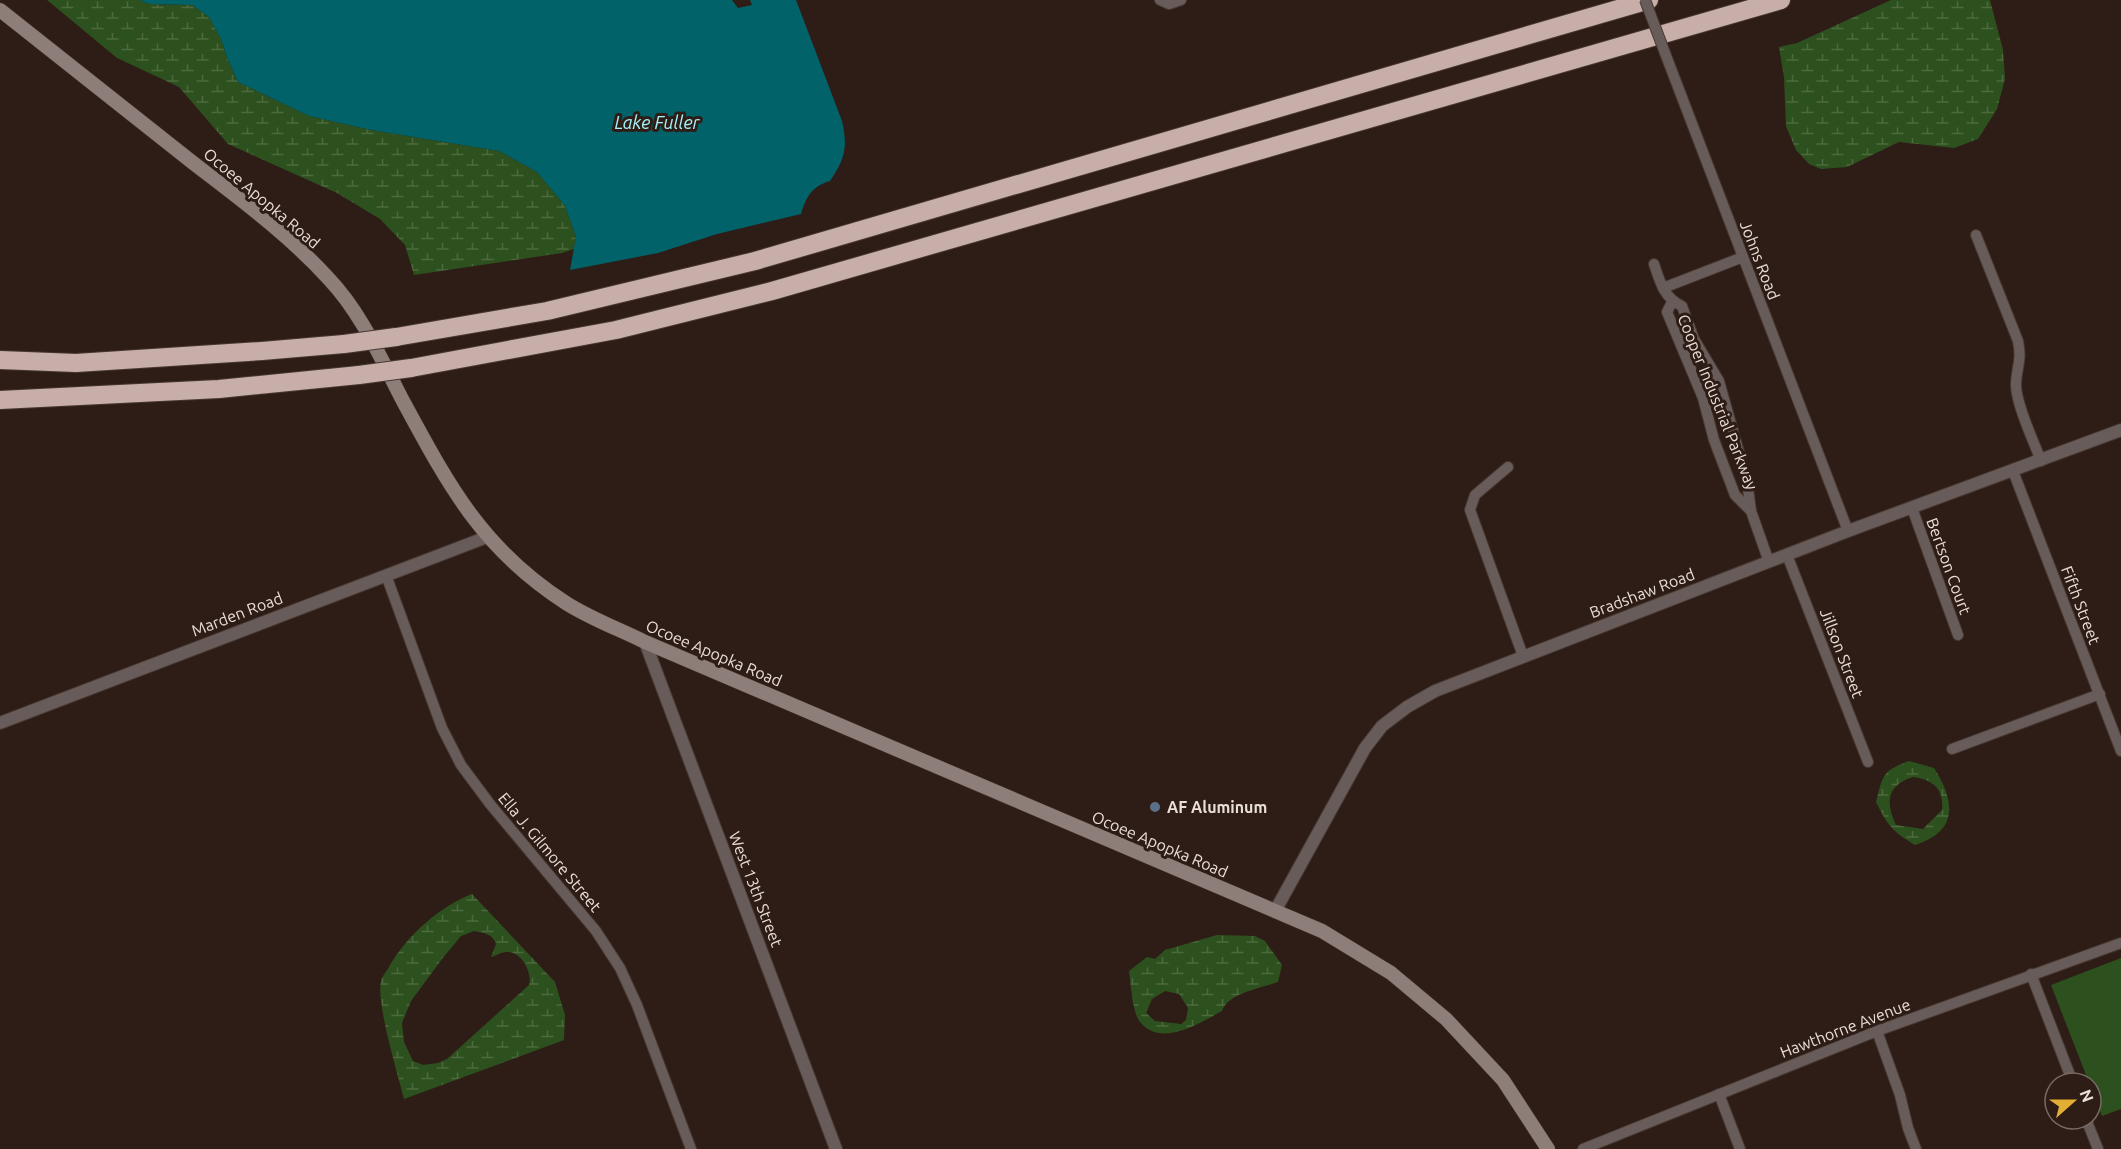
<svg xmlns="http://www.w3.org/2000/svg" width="2121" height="1149" viewBox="0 0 2121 1149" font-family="Ubuntu,sans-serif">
  <defs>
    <pattern id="wetland-marsh" width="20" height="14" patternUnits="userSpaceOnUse" patternTransform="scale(1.5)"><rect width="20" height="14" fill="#2d511e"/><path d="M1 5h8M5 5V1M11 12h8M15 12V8" fill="none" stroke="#4c6a3e"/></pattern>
  </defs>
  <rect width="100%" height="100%" fill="#2e1d16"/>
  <!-- green -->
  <path fill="#2d511e" d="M2121 958V1109L2102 1116 2051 985Z"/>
  <!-- wetland -->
  <g fill="url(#wetland-marsh)" fill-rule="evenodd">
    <path d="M47 0H139L149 4 192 5 209 17 221 39 228 60 238 82 309 116 371 130 499 151 537 172 565 206 576 237 574 249 562 253 414 275 405 245 380 219 337 193 228 144 179 87 117 58Z"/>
    <path d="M1891 0H1990L2003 50 2005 79 1997 109 1978 139 1954 148 1899 142 1847 167 1821 169 1809 164 1796 150 1786 126 1784 77 1779 47 1797 43Z"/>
    <path d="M1909 761 1934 768C1955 801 1959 831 1915 845 1892 831 1888 826 1876 802 1883 775 1882 771 1909 761ZM1913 777C1934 780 1944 789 1942 810L1923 829 1896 825C1885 802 1887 785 1913 777Z"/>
    <path d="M472 894 555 982 565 1015 564 1040 404 1099C398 1074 376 1004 381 981 382 976 388 970 390 965 408 935 439 907 472 894ZM474 931C484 933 493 934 496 944L491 957C496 956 501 952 506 952 521 950 533 973 529 985L447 1059 438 1063 423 1065 413 1061 404 1042 402 1023 411 1001 442 959 461 936Z"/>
    <path d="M1217 935 1255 936 1265 941 1282 965 1278 982C1261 988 1228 993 1222 1011 1200 1023 1161 1048 1140 1022 1132 1012 1131 984 1129 971L1147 957 1155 959 1165 950ZM1165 991 1179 994 1188 1008 1186 1020 1181 1024 1155 1021 1146 1013 1152 999Z"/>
  </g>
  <!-- water -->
  <path fill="#016269" d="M139 0H732L738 8 752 5 750 0H796L842 121C848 147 845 159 830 181 812 186 806 197 801 214L717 234 658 253 570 270 576 237 565 206 537 172 499 151 371 130 309 116 238 82 228 60 221 39 209 17 192 5 149 4Z"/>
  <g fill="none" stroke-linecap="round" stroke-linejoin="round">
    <!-- minor casing -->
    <g stroke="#483831" stroke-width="12">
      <g id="minor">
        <path d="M1160 0 1169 4 1181 0"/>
        <path d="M1665 53 1848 531"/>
        <path d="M1976 235 2018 341C2022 361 2017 365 2016 383 2015 402 2034 442 2041 461"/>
        <path d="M1654 264C1660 282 1664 298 1682 306L1694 339 1719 381 1747 481 1751 511 1769 562"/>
        <path d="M1663 288 1743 257"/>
        <path d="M1672 302 1667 312 1703 398 1714 440 1735 495 1751 511"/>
        <path d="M1508 467 1475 495 1470 510 1523 656"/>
        <path d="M2013 471 2121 751"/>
        <path d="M1912 508 1958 635"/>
        <path d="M1787 555 1868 762"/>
        <path d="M386 575 442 728 461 765 490 804 596 931 620 968 637 1005 691 1149"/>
        <path d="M1952 749 2100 694"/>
        <path d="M2031 974 2073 1083"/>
        <path d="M1877 1031 1900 1095 1908 1128 1916 1149"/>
        <path d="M1719 1094 1740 1149"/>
        <path d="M2086 1119 2098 1149"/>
        <path d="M1583 1149 1877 1031 2121 943"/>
      </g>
    </g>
    <!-- tertiary casing -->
    <g stroke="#483831" stroke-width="14">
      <g id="tertiary">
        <path d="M645 642 836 1149"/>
        <path d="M0 723 487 537"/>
        <path d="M1275 911 1365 748 1382 726 1407 707 1435 691 1848 531 2121 430"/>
      </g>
    </g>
    <!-- secondary casing -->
    <g stroke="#483831" stroke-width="15">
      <path id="secondary" d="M0 10C64 60 128 111 192 162 240 199 288 234 329 279 362 314 381 359 403 401 449 486 482 549 566 603 591 619 619 629 645 642L1322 931 1391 973 1446 1019 1503 1080 1548 1149"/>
    </g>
    <!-- motorway casing -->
    <g stroke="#483831" stroke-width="20">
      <g id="motorway">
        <path d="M396 337 547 311 755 261 1649 0"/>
        <path d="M0 360 76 363 262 351 344 344"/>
        <path d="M411 368 616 330 772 291 1781 0"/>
        <path d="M0 400 219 389 359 375"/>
      </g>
    </g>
    <!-- minor -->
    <use href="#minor" stroke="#675c5a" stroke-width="10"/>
    <!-- tertiary -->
    <use href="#tertiary" stroke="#675c5a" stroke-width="12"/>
    <!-- secondary -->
    <use href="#secondary" stroke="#8e7e7a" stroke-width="14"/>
    <!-- motorway -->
    <use href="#motorway" stroke="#c8aea9" stroke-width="18"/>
    <!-- minor-bridge casing -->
    <g stroke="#483831" stroke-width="12" stroke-linecap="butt">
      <path id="minor-bridge" d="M1645 0 1665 53"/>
    </g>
    <!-- motorway-bridge casing -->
    <g stroke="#483831" stroke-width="20" stroke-linecap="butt">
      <g id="motorway-bridge">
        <path d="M344 344 396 337"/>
        <path d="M359 375 411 368"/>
      </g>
    </g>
    <!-- minor-bridge -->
    <use href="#minor-bridge" stroke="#675c5a" stroke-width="10"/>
    <!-- motorway-bridge -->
    <use href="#motorway-bridge" stroke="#c8aea9" stroke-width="18"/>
  </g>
  <!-- markers -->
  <circle fill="#5c6f8a" stroke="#2e1d16" stroke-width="2" cx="1155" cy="807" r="6"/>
  <g text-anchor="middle" stroke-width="6" stroke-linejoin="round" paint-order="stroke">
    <!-- street labels -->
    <g font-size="16" fill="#eaded9" stroke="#2e1d16">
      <text transform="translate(262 198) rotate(40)" y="6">Ocoee Apopka Road</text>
      <text transform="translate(1760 260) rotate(69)" y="6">Johns Road</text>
      <text transform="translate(1718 402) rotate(68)" y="6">Cooper Industrial Parkway</text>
      <text transform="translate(1949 566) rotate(70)" y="6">Bertson Court</text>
      <text transform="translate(1642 593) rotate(-21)" y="6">Bradshaw Road</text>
      <text transform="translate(2081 605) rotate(69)" y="6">Fifth Street</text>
      <text transform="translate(237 614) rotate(-21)" y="6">Marden Road</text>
      <text transform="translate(714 653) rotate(23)" y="6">Ocoee Apopka Road</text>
      <text transform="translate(1842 653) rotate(69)" y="6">Jillson Street</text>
      <text transform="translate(1160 844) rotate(23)" y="6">Ocoee Apopka Road</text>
      <text transform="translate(550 852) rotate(50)" y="6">Ella J. Gilmore Street</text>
      <text transform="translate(756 889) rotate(69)" y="6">West 13th Street</text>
      <text transform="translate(1845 1028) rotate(-21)" y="6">Hawthorne Avenue</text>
    </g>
    <!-- poi labels -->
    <g font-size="16" font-weight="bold" fill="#eaded9" stroke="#2e1d16" text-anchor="start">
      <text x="1167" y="813">AF Aluminum</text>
    </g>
    <!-- water labels -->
    <g font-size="18" font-style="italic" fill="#a6f2f9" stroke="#2e1d16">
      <text x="657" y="129">Lake Fuller</text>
    </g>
  </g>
  <!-- north arrow -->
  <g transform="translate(2073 1101) rotate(69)"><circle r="28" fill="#2e1d16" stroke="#796a64" stroke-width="1.5"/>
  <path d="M0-4.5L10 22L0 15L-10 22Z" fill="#e2ae34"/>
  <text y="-9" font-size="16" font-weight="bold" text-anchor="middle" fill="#eaded9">N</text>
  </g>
</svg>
